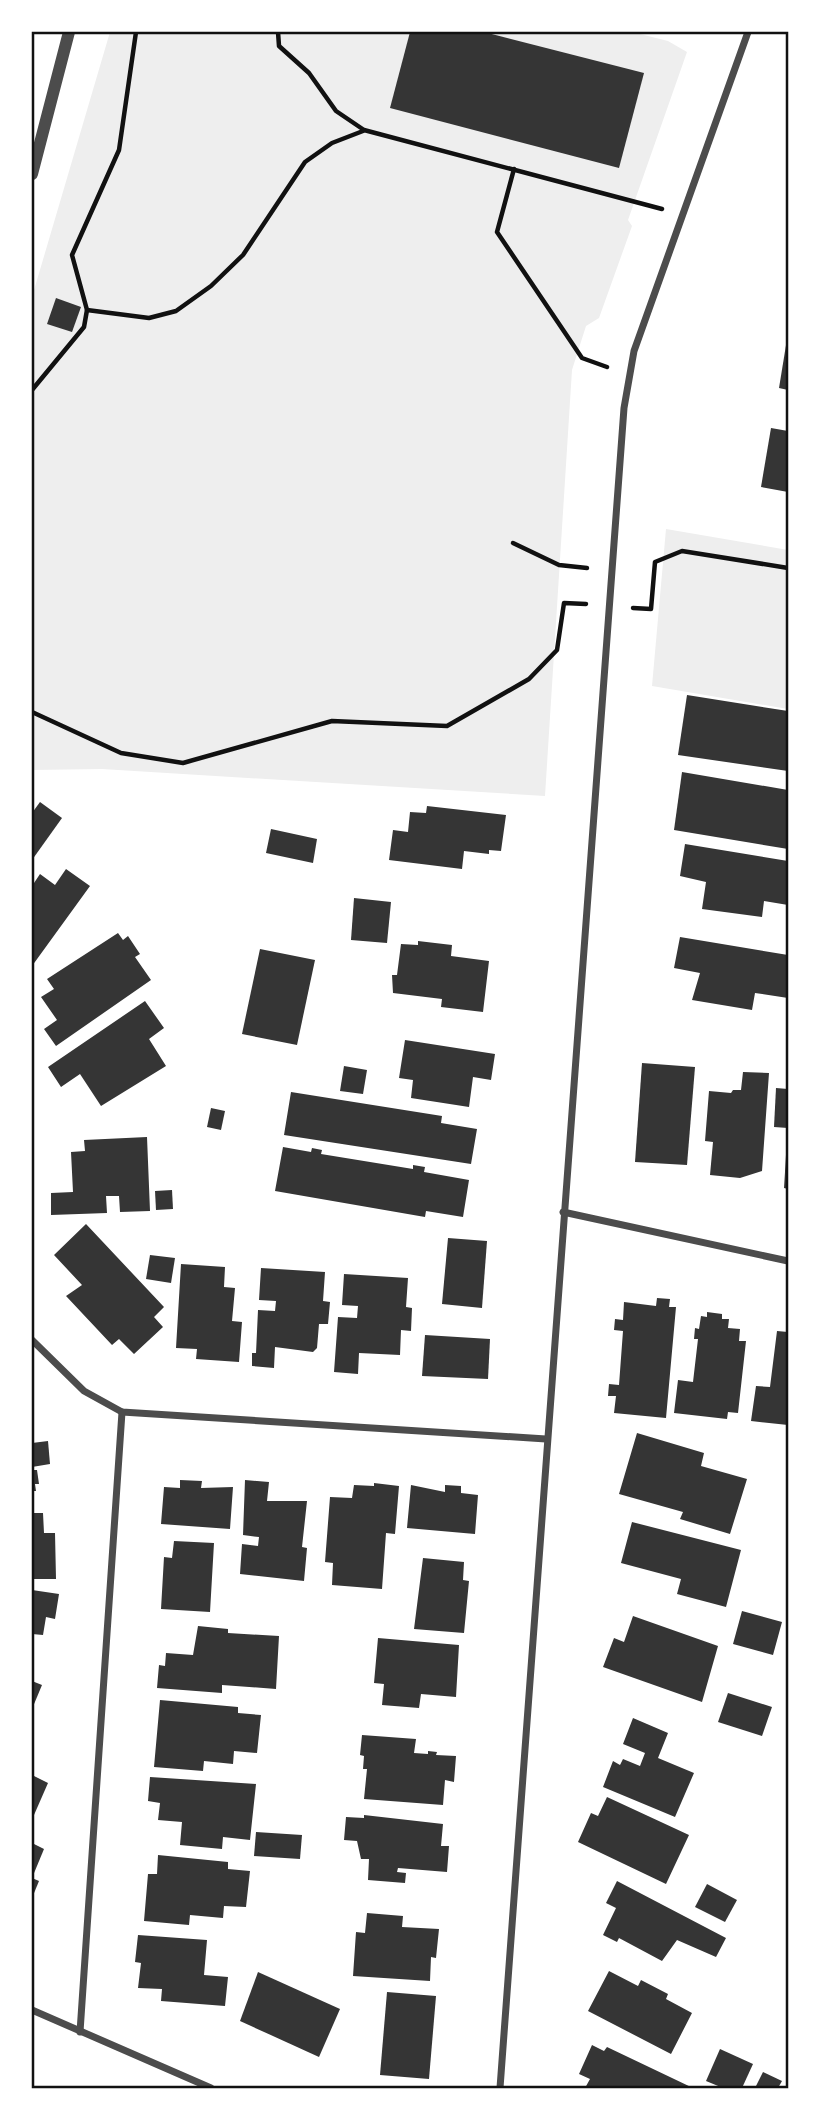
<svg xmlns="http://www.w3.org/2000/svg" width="820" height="2120" viewBox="0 0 820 2120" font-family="'Public Sans',sans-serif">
  <rect width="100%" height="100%" fill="#fff"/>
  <!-- green -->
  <g fill="#eee">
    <path d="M110 32H632L668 41 687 52 628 220 632 226 599 318 586 326 572 370 545 796 102 769 32 770V297Z"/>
    <path d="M666 529 788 550V709L652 686Z"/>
  </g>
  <!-- building -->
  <g fill="#353535">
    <path d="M410 32H484L644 73 619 168 390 108Z"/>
    <path d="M56 298 81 307 72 332 47 324Z"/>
    <path d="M787 339H788V390L779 388Z"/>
    <path d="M771 428 788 431V492L761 487Z"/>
    <path d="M687 695 788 711V771L678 755Z"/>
    <path d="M682 772 788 790V849L674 830Z"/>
    <path d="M40 802 62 818 32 860V813Z"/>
    <path d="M427 806 506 815 501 851 489 850V854L464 851 462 869 389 860 393 830 408 832 410 812 426 813Z"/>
    <path d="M271 829 317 839 313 863 266 853Z"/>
    <path d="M685 844 788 861V905L764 901 762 917 702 909 706 882 680 876Z"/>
    <path d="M66 869 90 886 32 966V886L40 874 55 885Z"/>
    <path d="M354 898 391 902 387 943 351 940Z"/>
    <path d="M118 933 123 940 128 936 140 954 135 957 151 980 56 1046 44 1029 57 1020 41 997 54 989 47 979Z"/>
    <path d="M680 937 788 955V998L755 993 752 1010 692 1000 700 973 674 968Z"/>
    <path d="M418 941 452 945 451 956 489 961 483 1012 441 1007 442 999 393 993 392 975H397L401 944 418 945Z"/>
    <path d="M260 949 315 960 297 1045 242 1034Z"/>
    <path d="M145 1001 164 1028 149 1039 166 1066 101 1106 80 1074 61 1087 48 1067Z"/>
    <path d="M405 1040 495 1054 491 1080 473 1077 469 1107 411 1098 413 1080 399 1078Z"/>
    <path d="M642 1063 695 1067 687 1165 635 1162Z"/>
    <path d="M344 1066 367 1070 363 1094 340 1091Z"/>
    <path d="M743 1072 769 1073 762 1171 740 1178 710 1175 713 1142 705 1141 709 1091 731 1093 733 1090H741Z"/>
    <path d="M776 1088 788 1089V1128L774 1127Z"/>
    <path d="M291 1092 442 1116 441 1123 477 1129 471 1164 284 1135Z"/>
    <path d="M211 1108 225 1111 221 1130 207 1127Z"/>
    <path d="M147 1137 150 1211 120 1212 119 1196H106L107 1213 51 1215V1193L73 1192 71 1152 85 1151 84 1140Z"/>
    <path d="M283 1147 311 1152 312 1148 322 1150 321 1154 413 1169V1165L425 1167 424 1172 469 1180 463 1217 426 1211 425 1217 275 1191Z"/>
    <path d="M786 1155H788V1189L784 1188Z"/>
    <path d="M172 1190 173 1209 156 1210 155 1191Z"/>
    <path d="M86 1224 164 1307 154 1317 163 1327 134 1354 119 1339 112 1345 66 1296 82 1285 54 1255Z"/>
    <path d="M448 1238 487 1241 482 1308 442 1304Z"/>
    <path d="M150 1255 175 1258 171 1283 146 1279Z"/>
    <path d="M181 1264 225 1267 224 1287 235 1288 232 1321 242 1322 239 1362 196 1359 197 1349 176 1348Z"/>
    <path d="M261 1268 325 1272 323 1301 330 1302 328 1324H319L317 1348 313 1352 275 1347 274 1368 252 1366V1353H256L258 1310 275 1311 276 1301 259 1300Z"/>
    <path d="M344 1274 408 1278 406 1307 412 1308 411 1331 401 1330 400 1355 359 1353 358 1374 334 1372 338 1317 357 1318 358 1306 342 1305Z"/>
    <path d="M657 1298 670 1299 669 1307H676L666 1418 614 1413 616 1396H608L609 1384 619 1385 623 1331 614 1330 615 1319 623 1320 624 1302 656 1306Z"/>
    <path d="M707 1312 722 1314V1319H729L728 1328 740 1329 739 1341H746L738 1413 728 1412 727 1419 674 1413 678 1380 693 1382 698 1339H694L695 1328 699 1329 701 1316 707 1317Z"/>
    <path d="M777 1331 788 1332V1425L751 1421 756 1386 770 1387Z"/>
    <path d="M425 1335 490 1339 488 1379 422 1376Z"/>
    <path d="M637 1433 704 1453 701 1466 747 1479 730 1534 680 1519 683 1512 619 1494Z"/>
    <path d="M48 1441 50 1464 32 1467V1443Z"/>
    <path d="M32 1470H37L39 1484H35L36 1491H32Z"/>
    <path d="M180 1480 202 1481 201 1488 233 1487 230 1529 161 1524 164 1487 180 1488Z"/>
    <path d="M245 1480 269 1482 267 1501H307L302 1547 307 1548 304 1581 240 1574 242 1544 258 1546 259 1537 243 1535Z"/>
    <path d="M374 1483 399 1486 395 1534 386 1533 382 1589 332 1585 333 1563 325 1562 330 1497 352 1498 354 1485 374 1486Z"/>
    <path d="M411 1485 445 1492V1485L461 1486V1493L478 1495 475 1534 407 1528Z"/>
    <path d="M32 1513H43L44 1533H55L56 1579H32Z"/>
    <path d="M632 1522 741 1550 726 1607 677 1594 681 1579 621 1563Z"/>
    <path d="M174 1541 214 1543 210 1612 161 1609 164 1557 172 1558Z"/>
    <path d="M423 1558 464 1562 463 1580 469 1581 464 1633 414 1629Z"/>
    <path d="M32 1590 59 1594 55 1619 46 1617 43 1635 32 1634Z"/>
    <path d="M742 1611 782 1622 773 1655 733 1644Z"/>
    <path d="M633 1616 718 1646 702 1702 603 1667 614 1638 624 1642Z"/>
    <path d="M198 1626 228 1629V1633L279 1636 276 1689 222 1685V1693L157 1688 159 1665 165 1666 166 1653 193 1655Z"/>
    <path d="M378 1638 459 1645 456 1697 421 1694 419 1708 382 1705 384 1684 374 1683Z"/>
    <path d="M32 1681 42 1685 32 1709Z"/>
    <path d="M728 1693 772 1707 762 1736 718 1722Z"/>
    <path d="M160 1700 238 1707V1713L261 1715 257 1753 234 1751 233 1764 204 1761 203 1771 154 1767Z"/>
    <path d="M633 1718 668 1733 658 1758 694 1773 675 1817 603 1787 613 1761 620 1765 623 1759 640 1766 645 1753 623 1744Z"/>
    <path d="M362 1735 416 1739 414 1753 428 1754V1751L437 1752 436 1755 456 1756 454 1782 445 1780 443 1805 364 1799 367 1769H363L364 1756 360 1755Z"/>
    <path d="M32 1775 48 1783 34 1815 32 1814Z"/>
    <path d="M150 1777 256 1784 250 1840 223 1837 222 1849 180 1845 182 1822 158 1820 160 1803 148 1801Z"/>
    <path d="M607 1797 689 1835 666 1884 578 1842 591 1813 598 1816Z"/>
    <path d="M364 1815 443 1824 441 1846H449L447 1872 398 1868 397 1872 406 1873 405 1883 368 1880 369 1859H361L357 1841 344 1840 346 1817 364 1818Z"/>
    <path d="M256 1832 302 1835 300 1859 254 1856Z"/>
    <path d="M32 1843 44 1849 32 1878Z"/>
    <path d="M158 1855 228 1862V1869L250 1871 246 1907 224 1906 223 1918 190 1915 189 1925 144 1921 148 1874H157Z"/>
    <path d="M32 1878 39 1881 32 1898Z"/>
    <path d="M617 1881 726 1938 716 1957 677 1940 662 1961 619 1938 617 1942 603 1935 616 1908 606 1903Z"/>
    <path d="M707 1884 737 1900 725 1922 695 1907Z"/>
    <path d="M367 1913 403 1916 402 1927 439 1929 436 1958 431 1957 430 1981 353 1976 356 1932 365 1933Z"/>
    <path d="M138 1935 207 1940 204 1975 228 1977 225 2006 161 2001 162 1989 138 1988 141 1963 135 1962Z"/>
    <path d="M609 1971 638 1986 641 1980 668 1994 666 1999 692 2013 671 2054 588 2011Z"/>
    <path d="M258 1972 340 2009 319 2057 240 2021Z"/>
    <path d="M387 1992 436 1996 429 2079 380 2075Z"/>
    <path d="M592 2045 604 2051 607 2047 693 2088H585L590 2079 579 2074Z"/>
    <path d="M720 2049 753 2064 742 2088H723L706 2081Z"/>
    <path d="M763 2072 782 2081 778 2088H755Z"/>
  </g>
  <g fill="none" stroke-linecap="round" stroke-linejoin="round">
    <!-- path -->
    <g stroke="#111" stroke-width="4.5">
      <path d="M278 32 279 46 309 73 336 111 364 130 662 209"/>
      <path d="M514 169 497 232 582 358 607 367"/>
      <path d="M87 310 149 318 176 311 211 286 243 255 305 162 332 143 363 131"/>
      <path d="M32 390 84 327 87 310 72 255 119 150 136 32"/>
      <path d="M513 543 559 565 587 568"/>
      <path d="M633 608 651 609 655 562 682 551 788 568"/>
      <path d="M32 712 121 753 183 763 332 721 447 726 529 679 557 650 564 603 586 604"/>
    </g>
    <!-- minor -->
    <g stroke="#4c4c4c" stroke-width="7">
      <path d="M563 1212 788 1261"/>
      <path d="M32 1340 84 1391 122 1412 546 1439"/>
      <path d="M32 2010 211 2088"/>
      <path d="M80 2032 122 1412"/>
      <path d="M500 2088 624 408 634 351 748 32"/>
    </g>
    <!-- tertiary -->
    <path stroke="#4c4c4c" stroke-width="12" d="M32 174 69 32"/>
  </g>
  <!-- border -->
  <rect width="820" height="2120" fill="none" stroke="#ffffff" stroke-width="66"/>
  <rect x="33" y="33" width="754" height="2054" fill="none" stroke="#111" stroke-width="2.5"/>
</svg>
